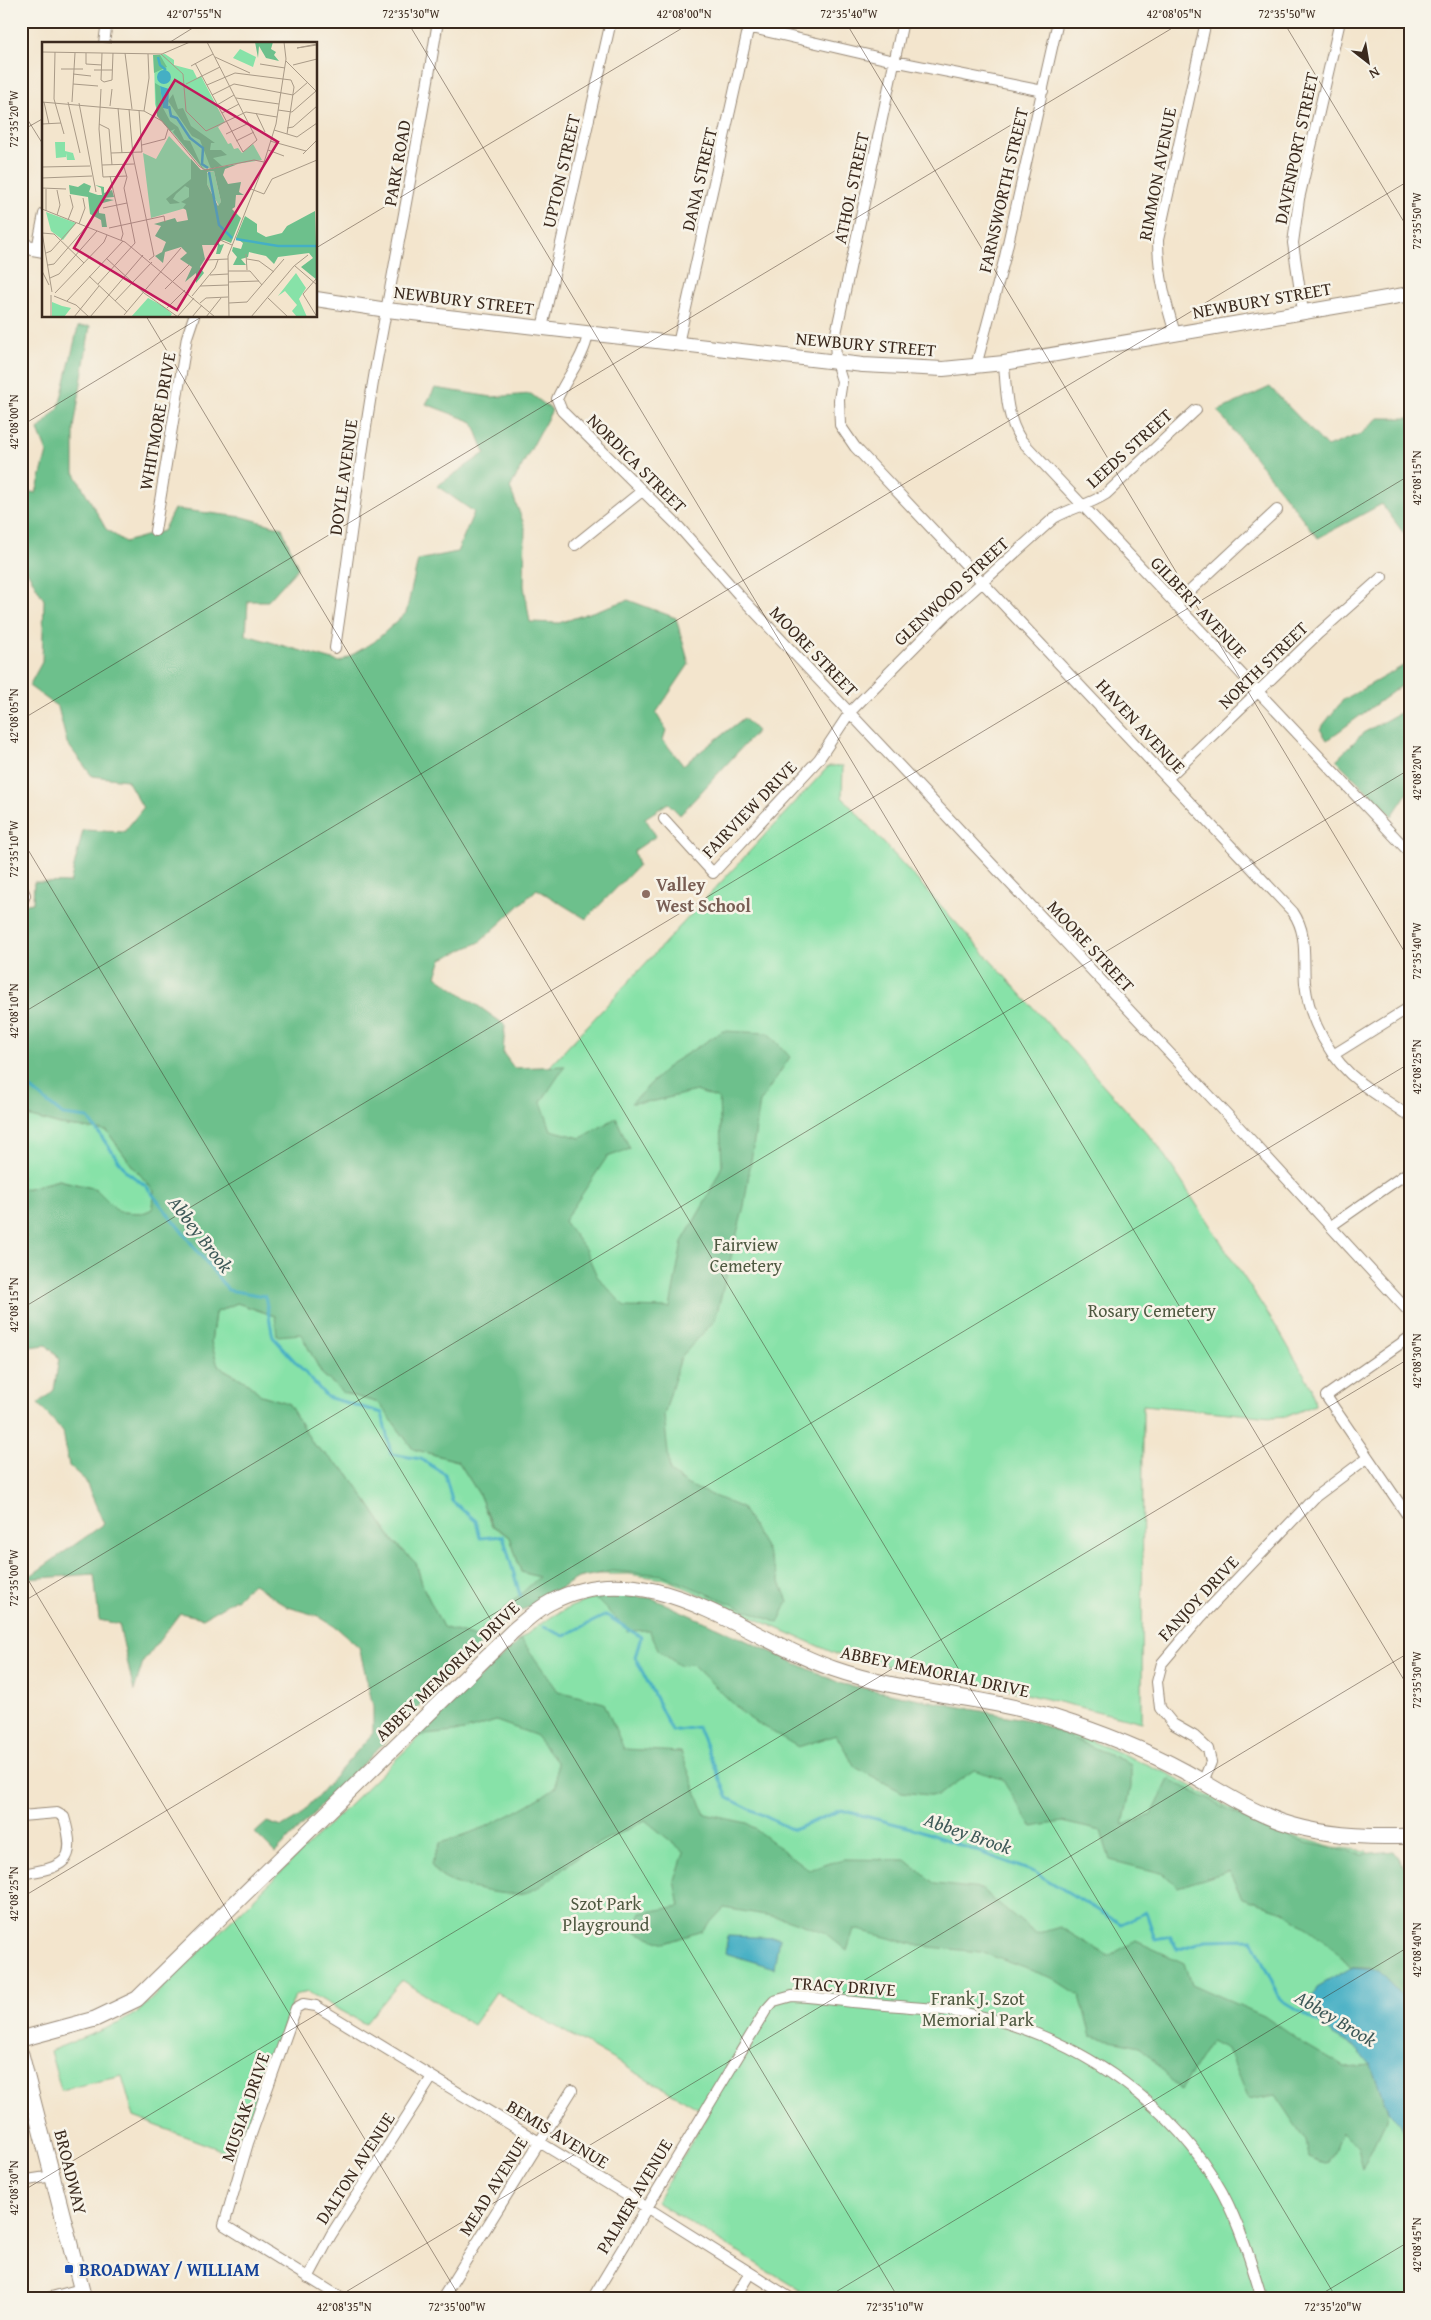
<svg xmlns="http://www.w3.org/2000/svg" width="1431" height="2320" font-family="'Gentium Book Plus',serif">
  <rect width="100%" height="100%" fill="#f7f3e8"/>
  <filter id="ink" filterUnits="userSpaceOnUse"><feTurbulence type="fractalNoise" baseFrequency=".02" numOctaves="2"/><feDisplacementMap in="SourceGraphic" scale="10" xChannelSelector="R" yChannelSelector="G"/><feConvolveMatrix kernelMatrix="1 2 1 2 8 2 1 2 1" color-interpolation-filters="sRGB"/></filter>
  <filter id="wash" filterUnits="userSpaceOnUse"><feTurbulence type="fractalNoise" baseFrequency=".0096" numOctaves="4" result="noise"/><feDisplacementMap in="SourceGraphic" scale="20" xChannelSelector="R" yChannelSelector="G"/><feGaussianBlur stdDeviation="1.12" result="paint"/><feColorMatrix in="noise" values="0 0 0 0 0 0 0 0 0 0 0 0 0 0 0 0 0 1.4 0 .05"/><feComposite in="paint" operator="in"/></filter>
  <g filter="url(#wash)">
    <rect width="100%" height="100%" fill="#f3e5cd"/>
    <path fill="#87e2a8" stroke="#618663" d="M829,766H843L842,797L1157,1144L1279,1331L1312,1388L1315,1405L1288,1416L1272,1417L1143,1405L1142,1722L967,1680L850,1660L665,1579L628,1574H593L446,1178Z
      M21,1114L60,1125L107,1131L130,1163L154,1191L153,1209L143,1213L119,1212L96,1189L59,1180L21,1190Z
      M237,1303L275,1316L285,1333L301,1334L322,1374L344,1393L379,1403L413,1449L458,1461L479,1494L491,1525L510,1537L521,1572L540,1577L475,1638L443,1628L423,1587L416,1563L394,1542L348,1473L313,1444L288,1403L261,1395L248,1383L218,1366L211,1342L215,1313Z
      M595,1598L843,1687L1025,1720L1089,1740L1167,1773L1272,1830L1333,1847L1367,1851L1410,1893V2299H814L656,2202L708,2114L496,1992L473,2025L402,1980L365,2024L308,1992L295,1995L237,2156L134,2117L122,2076L61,2090L50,2051L119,2023L138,2012L392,1763L522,1641L521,1639C546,1618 564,1608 595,1598Z"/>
    <path fill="#6dc08c" stroke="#547555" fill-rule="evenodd" d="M90,326L74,428V472L106,529L125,542L163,531L174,509L243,517L282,528L298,568L268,601H248L246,635L340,662L374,642L406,613L418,560L457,552L474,512L437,486L485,453L473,422L426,404L435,388L492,397L531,394L552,410L510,488L525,527L524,586L530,622L559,623L628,600L676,618L689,664L656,713L666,730L663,740L683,765L744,718L757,731L680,815L668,803L645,818L656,836L634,851L638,866L586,919L537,889L480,942L442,959L436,976L505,1025L503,1053L514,1068L565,1066L541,1102L551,1130L581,1138L616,1118L630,1149L607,1157L564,1221L585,1249L597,1276L625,1307L670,1308L682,1242L705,1202L722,1166L719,1099L696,1091L655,1101L631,1103L672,1063L723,1031L768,1033L790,1057L760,1102L744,1206L715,1320L681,1357L664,1415L670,1472L688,1485L742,1508L766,1549L788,1601L778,1623L662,1575L612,1571L578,1578L518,1613L474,1651L275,1853L255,1833L267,1822L282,1827L299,1817L373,1733V1706L359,1647L337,1628L318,1616L288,1607L252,1583L239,1597L203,1618L180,1613L143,1662L134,1691L119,1624L99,1620L94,1574L26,1579L104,1524L85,1480L69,1466L63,1431L38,1404L54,1390L59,1358L46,1345L21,1348V1190L59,1180L96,1189L119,1212L143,1213L153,1209L154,1191L130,1163L107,1131L60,1125L21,1114V905L33,903L34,882L70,883L83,830L124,832L143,808L127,780L92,776L67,743L58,707L29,686L42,662L44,600L26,569L21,572V490L36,493L47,452L38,430L59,407L78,327ZM237,1303L275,1316L277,1336L301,1334L322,1374L344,1393L379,1403L413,1449L458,1461L479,1494L492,1525L510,1537L521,1572L539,1577L475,1637L443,1627L423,1587L416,1563L394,1542L348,1473L313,1444L288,1403L261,1395L248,1383L218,1366L211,1342L215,1313Z
      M1270,387L1327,447L1361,434L1378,418H1410V542L1382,504L1318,538L1218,411Z
      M1410,662V679L1327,740L1320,729L1343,700Z
      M1410,707V789L1392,816L1336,760L1363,733Z
      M614,1595L652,1598L842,1684L1033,1721L1131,1764V1787L1123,1825L1152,1815L1169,1779L1257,1824L1307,1843L1362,1854L1394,1851C1405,1868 1415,1880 1405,1900L1410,1902V2008L1402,1995L1371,1968H1351L1330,1945L1284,1911L1242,1898L1229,1871L1178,1887L1164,1874L1110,1860L1101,1831L1062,1822L1032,1827L1002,1779L974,1770L937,1796L902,1792L855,1767L836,1735L798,1747L747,1717L692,1664L679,1665L659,1651L649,1630L628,1631L595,1598Z
      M521,1639L558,1691L604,1703L624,1749L681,1752L705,1814L747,1823L809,1870L843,1859L906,1860L935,1884L981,1889L1036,1934L1060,1927L1108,1956L1136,1941L1184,1963L1191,1984L1264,2016L1303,2043L1345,2068L1371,2066L1388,2111L1385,2123L1363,2169L1358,2147L1341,2133L1328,2164L1309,2157L1306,2141L1275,2095L1248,2100L1227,2049L1211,2041L1180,2090L1140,2046L1091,2036L1080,1996L1052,1978L981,1952L920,1946L854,1929L847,1951L824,1932L783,1918L724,1908L702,1931L665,1943L633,1931L641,1913L680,1906L675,1881L684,1852L645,1820C627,1831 608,1837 590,1848C570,1860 546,1888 524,1893C506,1897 457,1887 442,1877C438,1874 434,1869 431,1865L440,1843C481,1831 520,1812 556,1787L557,1762L535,1735L496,1721L464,1731L416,1736Z"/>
    <path fill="#45afc4" stroke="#406c71" d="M728,1936L779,1938L774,1968L725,1953Z
      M1351,1968L1378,1970L1402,1995L1410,2008V2145L1399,2122L1388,2111L1371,2066L1355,2047L1333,2035L1322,2023L1314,2005L1313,1995L1317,1987Z"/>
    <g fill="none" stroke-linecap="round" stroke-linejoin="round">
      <path stroke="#45afc4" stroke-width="3" d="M21,1084H25L63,1115L88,1118L127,1172L146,1186L228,1290L265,1296L273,1337L327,1397L382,1413L391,1454L421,1459L445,1474L452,1501L476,1521L480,1538L503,1536L520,1595
        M544,1627L564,1636L606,1615L641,1637L635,1657L672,1731L698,1727L728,1798L793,1830L841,1810L919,1830L1034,1872L1121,1924L1146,1912L1155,1939L1170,1936L1177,1950L1206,1940L1252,1939L1281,2000L1329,2029"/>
    </g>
  </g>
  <g filter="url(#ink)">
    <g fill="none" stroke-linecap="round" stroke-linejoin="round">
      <g stroke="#978876" stroke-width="12">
        <path id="minor" d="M722,21L894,61L1043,91
          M903,21L835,338L836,362L842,381L839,400L840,425L855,447L1293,912C1308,934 1303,957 1305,983C1309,1021 1331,1061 1362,1084C1377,1096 1394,1105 1410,1117
          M104,44L107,21
          M37,249L44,214
          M1303,312L1293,243L1299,199L1340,21
          M542,328L611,21
          M1175,333C1165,302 1158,273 1158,240L1206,21
          M588,334C584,358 567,376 557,399L562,411L679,527L739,595L1239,1127L1410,1313
          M678,344L750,21
          M1004,363C1006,390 1006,417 1021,440L1410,853
          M976,366L1004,261L1058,21
          M155,531L187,337L194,316
          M575,545L642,491
          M1175,605L1277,510
          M335,648C349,556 359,463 375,371C396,255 419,138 438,21
          M1168,778L1319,633L1382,577
          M664,819L713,873L819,759L850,712L948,613L1054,518C1071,508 1089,505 1106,494L1196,410
          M21,886L25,895L21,905
          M1333,1055L1410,1007
          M1331,1226L1410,1171
          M1410,1337L1326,1396L1410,1519
          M1203,1782L1211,1762L1208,1749L1194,1736L1173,1724L1160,1708L1157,1682L1162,1663L1201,1617L1315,1497L1367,1458
          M21,1816L57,1813L64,1817C78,1864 64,1867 21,1874
          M21,2181L53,2176
          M308,2278L331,2235L432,2077
          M44,2299L81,2289
          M343,2299L224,2225L248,2143L296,2008L303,2004L316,2006L646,2207L792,2299
          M442,2299L572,2090
          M592,2299L766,2010L774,2001L792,1996C816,1997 840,2001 864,2003C905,2007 948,2008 988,2018C1083,2042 1175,2106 1222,2192C1240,2226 1251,2262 1262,2299
          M734,2299L750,2273"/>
      </g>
      <g stroke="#978876" stroke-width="16">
        <path id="tertiary" d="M21,246L44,250
          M316,299L387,310L863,365L943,369L1004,363L1410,294"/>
      </g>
      <g stroke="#978876" stroke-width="17">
        <path id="secondary" d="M21,2039L95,2019L137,1999L513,1631C525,1621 537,1609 551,1602C649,1550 745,1639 834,1669C906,1694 983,1696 1055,1718C1099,1732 1143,1749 1184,1771C1215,1788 1247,1810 1282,1822C1323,1836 1367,1838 1410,1836
          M21,2054L84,2299"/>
      </g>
      <use href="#minor" stroke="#fff" stroke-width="10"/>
      <use href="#tertiary" stroke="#fff" stroke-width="14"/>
      <use href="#secondary" stroke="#fff" stroke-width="15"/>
    </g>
  </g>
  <path fill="none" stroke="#3b2a1e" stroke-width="1" stroke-opacity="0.45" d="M407,21L1410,1690M845,21L1410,961M1283,21L1410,232M167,44L204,21M21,109L44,146M21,131L44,118M316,248L694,21M146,316L1337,2299M21,426L203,316M21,720L1184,21M21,838L899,2299M21,1014L1410,180M21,1309L1410,475M21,1568L461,2299M21,1603L1410,769M21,1898L1410,1063M21,2192L1410,1358M21,2297L22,2299M334,2299L1410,1652M824,2299L1410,1946M1313,2299L1410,2241"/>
  <circle fill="#8d6e63" stroke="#f7f3e8" stroke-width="2" cx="646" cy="894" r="5"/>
  <rect fill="#1a4fb4" stroke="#f7f3e8" stroke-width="2" x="64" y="2264" width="10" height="10" rx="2.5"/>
  <g text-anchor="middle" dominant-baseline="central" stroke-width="5" stroke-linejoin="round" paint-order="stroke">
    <g font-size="18" fill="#3b2a1e" stroke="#f7f3e8">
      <text transform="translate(1296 148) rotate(-78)">DAVENPORT STREET</text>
      <text transform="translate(397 163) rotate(-80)">PARK ROAD</text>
      <text transform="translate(561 171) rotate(-77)">UPTON STREET</text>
      <text transform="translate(1157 174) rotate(-79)">RIMMON AVENUE</text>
      <text transform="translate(699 179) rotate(-77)">DANA STREET</text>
      <text transform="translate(851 188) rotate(-78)">ATHOL STREET</text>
      <text transform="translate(1003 190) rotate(-77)">FARNSWORTH STREET</text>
      <text transform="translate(464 300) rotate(7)">NEWBURY STREET</text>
      <text transform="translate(1262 300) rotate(-10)">NEWBURY STREET</text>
      <text transform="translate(866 344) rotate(5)">NEWBURY STREET</text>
      <text transform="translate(157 421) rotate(-80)">WHITMORE DRIVE</text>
      <text transform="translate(1129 448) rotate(-42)">LEEDS STREET</text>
      <text transform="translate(637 463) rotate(45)">NORDICA STREET</text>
      <text transform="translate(343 477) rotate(-82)">DOYLE AVENUE</text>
      <text transform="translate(951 591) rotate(-43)">GLENWOOD STREET</text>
      <text transform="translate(1199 607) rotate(47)">GILBERT AVENUE</text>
      <text transform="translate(814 651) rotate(46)">MOORE STREET</text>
      <text transform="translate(1263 665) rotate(-44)">NORTH STREET</text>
      <text transform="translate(1141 726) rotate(47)">HAVEN AVENUE</text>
      <text transform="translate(749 809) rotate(-46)">FAIRVIEW DRIVE</text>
      <text transform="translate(1091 946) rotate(47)">MOORE STREET</text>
      <text transform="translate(1198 1598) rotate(-47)">FANJOY DRIVE</text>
      <text transform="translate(447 1671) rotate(-44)">ABBEY MEMORIAL DRIVE</text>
      <text transform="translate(935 1671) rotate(12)">ABBEY MEMORIAL DRIVE</text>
      <text transform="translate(844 1986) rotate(4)">TRACY DRIVE</text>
      <text transform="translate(245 2107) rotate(-71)">MUSIAK DRIVE</text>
      <text transform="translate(558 2134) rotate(31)">BEMIS AVENUE</text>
      <text transform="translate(355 2168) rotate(-57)">DALTON AVENUE</text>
      <text transform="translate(71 2172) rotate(76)">BROADWAY</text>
      <text transform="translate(493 2186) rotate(-58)">MEAD AVENUE</text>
      <text transform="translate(634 2196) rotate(-59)">PALMER AVENUE</text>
    </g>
    <g font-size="18" font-weight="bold" fill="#785e54" stroke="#f7f3e8" text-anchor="start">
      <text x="656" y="884">Valley<tspan x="656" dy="21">West School</tspan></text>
    </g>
    <g font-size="18" fill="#4e5840" stroke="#f7f3e8">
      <text x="746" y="1244">Fairview<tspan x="746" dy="21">Cemetery</tspan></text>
      <text x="1152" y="1310">Rosary Cemetery</text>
      <text x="606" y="1903">Szot Park<tspan x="606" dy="21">Playground</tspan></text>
      <text x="978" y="1998">Frank J. Szot<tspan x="978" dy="21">Memorial Park</tspan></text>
    </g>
    <g font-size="18" font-weight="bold" fill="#164399" stroke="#f7f3e8" text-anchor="start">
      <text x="79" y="2269">BROADWAY / WILLIAM</text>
    </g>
    <g font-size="19" font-style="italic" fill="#3e5958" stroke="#f7f3e8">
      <text transform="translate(201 1234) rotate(52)">Abbey Brook</text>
      <text transform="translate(968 1833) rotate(19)">Abbey Brook</text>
      <text transform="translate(1336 2018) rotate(31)">Abbey Brook</text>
    </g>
  </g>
  <g transform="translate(42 42)">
    <rect width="275" height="275" fill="#f3e5cd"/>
    <path d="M198,7L214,15L211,25L191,16ZM123,12L132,18V23L151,28L155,36L159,34L183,80L176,85L186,102L189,101L192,107L196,106L200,111L211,102L220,118L161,127L117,75L113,62L112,13ZM127,94L156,125L154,163L109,176L101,111L114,117ZM13,100H23V109L31,111L33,118H25L24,111V115L14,116ZM172,129L179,160L177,164L165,142V131ZM4,170L34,181L21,198L9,189ZM254,231L264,246L257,257L265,275H255L250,269L255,263L243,249L236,254ZM106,256L121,264L130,272L128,275H89ZM10,260L20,264L29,266L22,275H10Z" fill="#87e2a8"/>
    <path d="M213,0H231L229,7L234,10L232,13L237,19L224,16L217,4L216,16ZM111,13H118L125,25L112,31ZM113,41L118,44L121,66L128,79L136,85L142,98L148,99L161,127L131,90L133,87L128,89L115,74ZM131,52L136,67L141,66L149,84L173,101H169L168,108H179L185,113L171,116L180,124L169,127L158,98L150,94L126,59ZM149,117L159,128L196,122L183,127L181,133L186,142L199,140L197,150L202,153H194L193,165L190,167L199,176L189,201L182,198L176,200L178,203L182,202L178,212H174L176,203H160L163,217L158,225L162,231L154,241V231L143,240L150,225L138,217L145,211L139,205L123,210L121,221L113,214L120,210L124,200L113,194L119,184L112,182L133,176L135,180L146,178L144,168L141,166L144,162L139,160L147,155V146L143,144L134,152L131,157L138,161L128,162L124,157L149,137ZM172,129L179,160L176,164L165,142V130ZM42,141L49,144L47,150L56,153H60L59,146L53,143L62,145V151L70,148L72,155L60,156L72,158L57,162V171L63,172L65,185H60L59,178L48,172L46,155L28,152L27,143L36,145ZM273,169L275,238L259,225L271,216L267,211L236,215L232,222L224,214L207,210L206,215L199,217L204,223H191L195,215L190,209L191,205L199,207L201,201L194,196L203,174L215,182V190L224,195L240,191L245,184Z" fill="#6dc08c" fill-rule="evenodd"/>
    <path d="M115 35a7 7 0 1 1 14 0a7 7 0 1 1-14 0ZM118,44L127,47L126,67L121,66Z" fill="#45afc4"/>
    <path fill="none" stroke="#45afc4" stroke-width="2.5" d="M116,15L118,23L124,28M127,64L129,74L135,76L148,96L161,106L160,122L166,126M167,130L177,183L190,196M194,197L236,204H275"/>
    <path fill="none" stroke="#a99a87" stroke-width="1" d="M51,0L70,1M275,2L255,6L275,3M0,10L120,12L148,0M13,10L12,57L22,92M44,11V22L60,23M60,11L59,38L62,40L70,38L71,11M83,11L90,67M119,12L141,32L144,69L164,89L204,70L235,75M173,15L208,31M244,19L275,50M153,21L201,110L215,98L165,0M218,22L243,26M251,23L275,17M149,24L171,12M19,27H41M52,28H70M31,32L49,34M31,42L56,44M144,42L178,25M165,43L193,31L249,38L252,45L245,92M59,47L57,87L61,135L85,134M170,53L192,42L251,53L266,40M194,56L237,62M0,60L102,69L120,79L157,124L163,128L212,118L222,120M2,60L7,82M26,60L38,111M30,60L33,11M37,61L54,150M175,63L192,53M68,64L70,47M76,66L80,111M87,67L91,114L112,214L107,218M236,68L250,70L274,49M102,69L107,36L106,12M180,71L197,62M214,71L223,90M0,82L19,81M57,82L67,87L70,123M245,86L251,85L275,64M232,88L255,95L275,81M184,92L207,81M194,99L212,90M228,99L264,109M100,103L123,97L126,87M226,108L242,114M69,111L100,110L97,68M261,112L275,98M60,123L92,122M0,125L48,124M68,134L81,192L79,198M0,136L50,134M0,146L24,147M4,147V169M209,147L222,152L230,137L275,118M61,166L85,161M0,167L83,200L173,275M15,173L18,163L15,148M26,178L31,165L28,153M37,182L43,166L41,156M67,186L122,174L123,180M0,190L10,250M0,191L12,192L42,221M172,203L178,198L190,203M4,211L9,209L34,181M204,212L205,228M64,216L102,251L136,275M205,217L217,219L232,230M164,218L186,217M6,223L12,222L44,185M253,224L275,243M0,229L7,243M186,229H208L220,243M168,233L186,232M47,234L85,270M8,236L17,232L55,189M274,237L261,252L275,275M187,240L217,239M56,242L93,201L82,146L85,135L81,122M158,244L186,243M123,247L147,223M13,251L62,200L65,193M12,254L34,263L47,275M150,254L173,226L176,218M226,256L246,275M25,259L81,199M73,259L110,220M158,261L164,256L186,255M187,261L205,260L242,217M125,266L143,248M82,273L139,206M9,275V253M32,275L57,244M48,275L101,213M135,275L152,256M150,275L160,263M164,275L179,256M187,275L186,214L219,130L234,82L244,17L242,0M209,275L252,224L266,213"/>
    <path fill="#c2185b" fill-opacity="0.15" stroke="#c2185b" stroke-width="2.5" d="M133,38L236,100L135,268L32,206Z"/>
    <rect width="275" height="275" fill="none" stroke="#3b2a1e" stroke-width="2.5"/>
  </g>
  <rect width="1431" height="2320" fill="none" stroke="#f7f3e8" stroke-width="55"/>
  <g transform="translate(1368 62) rotate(149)" stroke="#f7f3e8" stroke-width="4" paint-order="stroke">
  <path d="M0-4L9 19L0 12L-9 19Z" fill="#3b2a1e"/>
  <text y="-8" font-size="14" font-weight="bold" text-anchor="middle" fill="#3b2a1e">N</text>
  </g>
  <rect x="28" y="28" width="1376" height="2264" fill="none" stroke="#3b2a1e" stroke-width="2"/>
  <g font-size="12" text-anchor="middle" fill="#3b2a1e">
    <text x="194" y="18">42°07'55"N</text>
    <text x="411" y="18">72°35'30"W</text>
    <text x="684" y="18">42°08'00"N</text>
    <text x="849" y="18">72°35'40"W</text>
    <text x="1174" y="18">42°08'05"N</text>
    <text x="1287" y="18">72°35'50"W</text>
    <text transform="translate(14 119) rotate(-90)" y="4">72°35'20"W</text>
    <text transform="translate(1417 221) rotate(-90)" y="4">72°35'50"W</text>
    <text transform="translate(14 422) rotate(-90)" y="4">42°08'00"N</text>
    <text transform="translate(1417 478) rotate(-90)" y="4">42°08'15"N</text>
    <text transform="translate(14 716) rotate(-90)" y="4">42°08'05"N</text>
    <text transform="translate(1417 773) rotate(-90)" y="4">42°08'20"N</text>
    <text transform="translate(14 849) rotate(-90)" y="4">72°35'10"W</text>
    <text transform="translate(1417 951) rotate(-90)" y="4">72°35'40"W</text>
    <text transform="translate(14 1011) rotate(-90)" y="4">42°08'10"N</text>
    <text transform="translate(1417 1067) rotate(-90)" y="4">42°08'25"N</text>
    <text transform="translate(14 1305) rotate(-90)" y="4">42°08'15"N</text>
    <text transform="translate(1417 1361) rotate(-90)" y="4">42°08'30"N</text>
    <text transform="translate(14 1578) rotate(-90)" y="4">72°35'00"W</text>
    <text transform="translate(1417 1680) rotate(-90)" y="4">72°35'30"W</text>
    <text transform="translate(14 1894) rotate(-90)" y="4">42°08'25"N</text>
    <text transform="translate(1417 1950) rotate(-90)" y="4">42°08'40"N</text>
    <text transform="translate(14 2188) rotate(-90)" y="4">42°08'30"N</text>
    <text transform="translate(1417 2245) rotate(-90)" y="4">42°08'45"N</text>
    <text x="344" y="2311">42°08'35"N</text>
    <text x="457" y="2311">72°35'00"W</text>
    <text x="895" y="2311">72°35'10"W</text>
    <text x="1333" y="2311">72°35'20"W</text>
  </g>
</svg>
